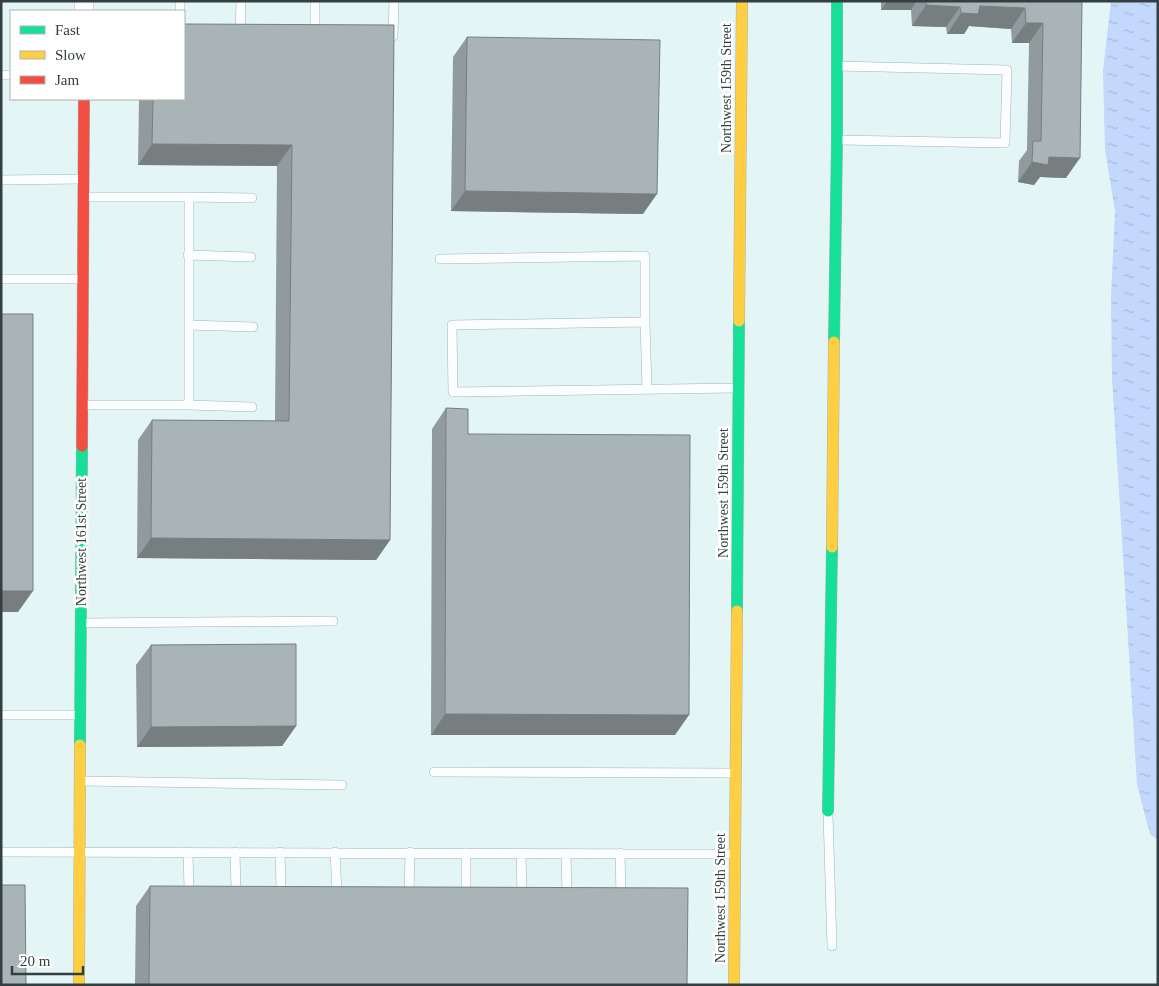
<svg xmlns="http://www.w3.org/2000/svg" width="1159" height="986" font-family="Georgia,serif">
  <defs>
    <pattern id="water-ripples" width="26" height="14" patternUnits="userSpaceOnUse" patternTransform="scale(1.25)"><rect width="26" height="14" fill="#c3d8fc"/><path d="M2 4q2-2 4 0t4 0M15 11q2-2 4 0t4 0" fill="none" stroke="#a8bad9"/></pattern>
  </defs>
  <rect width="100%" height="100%" fill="#e4f5f6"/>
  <path fill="url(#water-ripples)" d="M1111,1H1158V840L1150,834L1137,785L1112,378L1111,296L1115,211L1105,150L1103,71Z"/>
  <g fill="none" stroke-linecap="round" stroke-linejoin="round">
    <g stroke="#a5b2b3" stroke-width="10">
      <path id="lane" d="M315,1V32
        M180,11V1
        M240,34L241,1
        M393,36L394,1
        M838,66L1007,70L1005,143L840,140
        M1,75H11
        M1,180L83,179
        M189,197L252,198
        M188,255L251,257
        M440,259L645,256V322L452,325L453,392L736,388
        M1,279H81
        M645,322L647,389
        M189,325L253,327
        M84,405H189V197H86
        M189,405L252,407
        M83,623L333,621
        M1,715H80
        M434,772L733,773
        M82,781L342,785
        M828,814L832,946
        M1,852L733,854
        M188,852L189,890
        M235,852L236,889
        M280,852L281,887
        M335,852L337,893
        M466,853V892
        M521,853L522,895
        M566,853L567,895
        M620,853L621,895
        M409,894L410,852"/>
    </g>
    <g stroke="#a5b2b3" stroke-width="20">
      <path id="street" d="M84,11V1"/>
    </g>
    <g stroke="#a5b2b3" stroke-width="12">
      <path id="fast" d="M834,342L837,140V1
        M737,611L739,321
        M80,745L82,446
        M828,811L832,547"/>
    </g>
    <g stroke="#a5b2b3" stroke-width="12">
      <path id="slow" d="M739,321L742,1
        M832,547L834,342
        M79,985L80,745
        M734,985L737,611"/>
    </g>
    <g stroke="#a5b2b3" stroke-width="12">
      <path id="jam" d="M82,446L84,99"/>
    </g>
    <use href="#lane" stroke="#fbfefe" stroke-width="9"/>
    <use href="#street" stroke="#fbfefe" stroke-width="19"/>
    <use href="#fast" stroke="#16e098" stroke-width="11"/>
    <use href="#slow" stroke="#ffcf43" stroke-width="11"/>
    <use href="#jam" stroke="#f24e42" stroke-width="11"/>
  </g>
  <path fill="#919b9d" d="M881,1H1082L1066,178L1040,177L1034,185L1018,182L1019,161L1027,150L1029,43H1012L1011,29L969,26L964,34H947L946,27L912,26L911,10H881Z
    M394,25L390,540L376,560L137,558L138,440L152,420L275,421L277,166L138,165L139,99H184Z
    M467,37L643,214L451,211L453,57Z
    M446,408L468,434L675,735H431L432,429Z
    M151,645L296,726L282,746L137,747L136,665Z
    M150,886L687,985H135L136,906Z"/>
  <path fill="#767e80" d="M887,1H917L911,10H881Z
    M926,5L960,7L946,27L912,26Z
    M980,6L1025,8L1011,29L969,26L964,34H947L961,13Z
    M1026,23H1043L1029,43H1012Z
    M152,144L292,145L277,166L138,165Z
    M1049,157L1080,158L1066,178L1040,177L1034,185L1018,182L1032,162Z
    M465,191L657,194L643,214L451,211Z
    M151,538L390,540L376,560L137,558Z
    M1,591H33L18,612H1Z
    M445,714L689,715L675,735H431Z
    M296,726L282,746L137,747L151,727Z"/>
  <path fill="#a9b4b7" stroke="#767e80" d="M926,1H1082L1080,158L1049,157L1048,165L1032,162L1033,141H1041L1043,23H1026L1025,8L980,6L978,14L961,13L960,7L926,5Z
    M184,24L394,25L390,540L151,538L152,420L289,421L292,145L152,144L153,99H184Z
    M467,37L660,40L657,194L465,191Z
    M1,314H33V591H1Z
    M446,408L468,409V434L690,435L689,715L445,714Z
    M296,644V726L151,727V645Z
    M1,885H25L26,985H1Z
    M150,886L688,888L687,985H149Z"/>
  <g text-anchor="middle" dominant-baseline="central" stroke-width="5" stroke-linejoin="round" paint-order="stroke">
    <g font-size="14" fill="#333f40" stroke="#fff">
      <text transform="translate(726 88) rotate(-90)">Northwest 159th Street</text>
      <text transform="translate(723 493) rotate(-90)">Northwest 159th Street</text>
      <text transform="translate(81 542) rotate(-90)">Northwest 161st Street</text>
      <text transform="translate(720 898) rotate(-90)">Northwest 159th Street</text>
    </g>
  </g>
  <rect width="1159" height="986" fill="none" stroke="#333f40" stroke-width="5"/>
  <rect x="10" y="10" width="175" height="90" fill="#ffffff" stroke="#adb2b3"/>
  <rect x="20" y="26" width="25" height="8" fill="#16e098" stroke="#adb2b3"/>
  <text x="55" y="35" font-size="15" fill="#333f40">Fast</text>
  <rect x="20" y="51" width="25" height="8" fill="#ffcf43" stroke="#adb2b3"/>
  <text x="55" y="60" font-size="15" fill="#333f40">Slow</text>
  <rect x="20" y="76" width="25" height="8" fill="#f24e42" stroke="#adb2b3"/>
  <text x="55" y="85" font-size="15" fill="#333f40">Jam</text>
  <path d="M12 966v8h71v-8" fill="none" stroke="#333f40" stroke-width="2.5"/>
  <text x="20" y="966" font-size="15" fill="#333f40" stroke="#ffffff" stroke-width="4" paint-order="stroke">20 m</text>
</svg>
